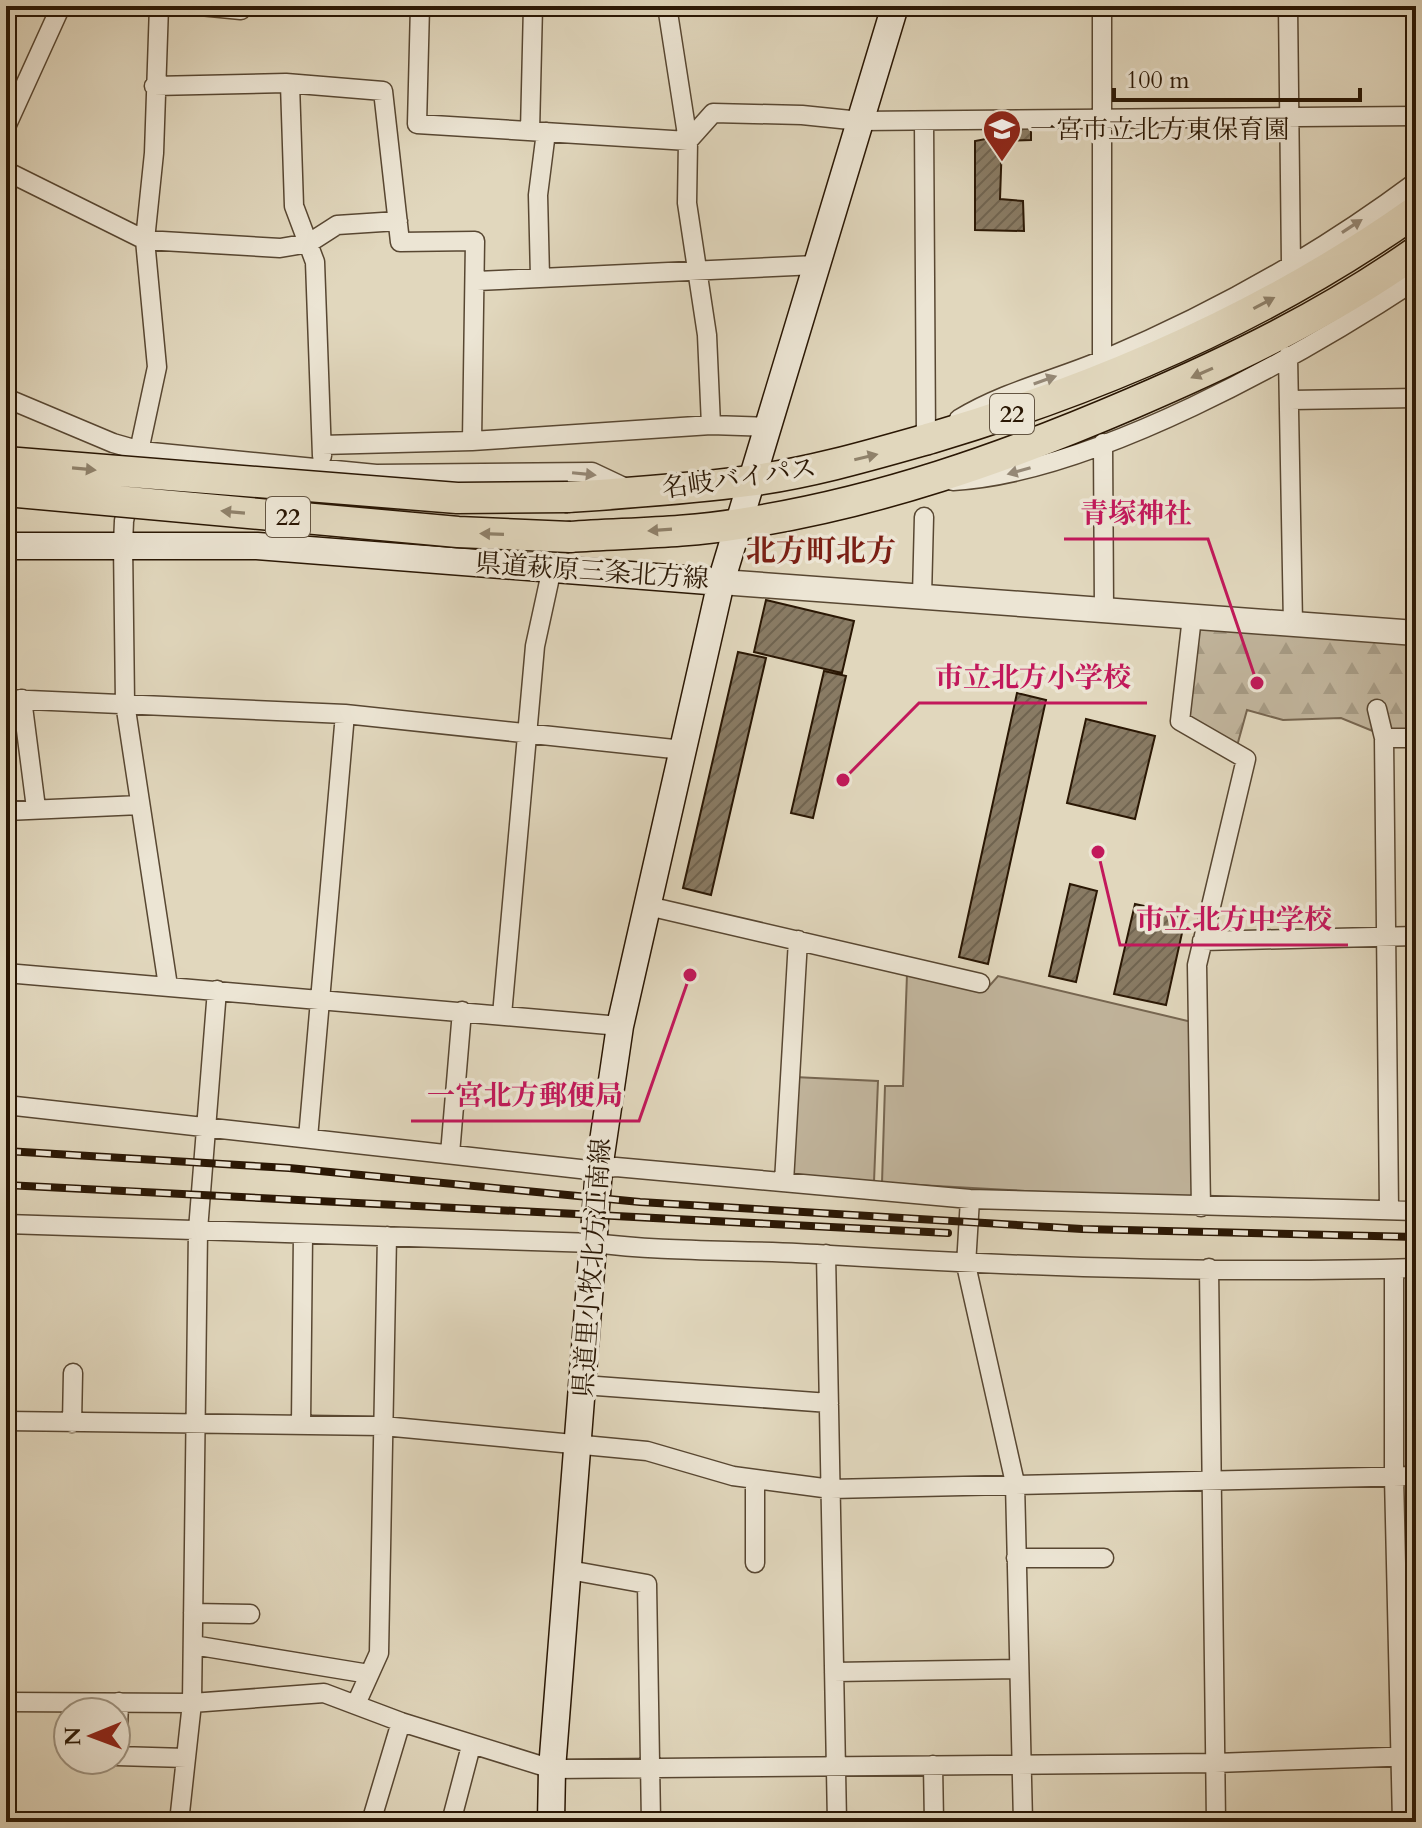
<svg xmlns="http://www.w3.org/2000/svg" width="1422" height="1828" font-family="Cardo,'Noto Serif JP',serif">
  <defs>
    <pattern id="forest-firs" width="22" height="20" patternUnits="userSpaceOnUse" patternTransform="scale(2)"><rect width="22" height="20" fill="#c2b69e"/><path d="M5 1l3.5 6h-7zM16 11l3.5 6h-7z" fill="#a79c86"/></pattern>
    <pattern id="building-hatch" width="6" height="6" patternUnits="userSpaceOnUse" patternTransform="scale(2)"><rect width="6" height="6" fill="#897b64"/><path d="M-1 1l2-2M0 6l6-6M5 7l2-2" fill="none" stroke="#706450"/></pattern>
  </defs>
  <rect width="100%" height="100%" fill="#e1d7bd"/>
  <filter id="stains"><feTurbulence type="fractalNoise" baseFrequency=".0025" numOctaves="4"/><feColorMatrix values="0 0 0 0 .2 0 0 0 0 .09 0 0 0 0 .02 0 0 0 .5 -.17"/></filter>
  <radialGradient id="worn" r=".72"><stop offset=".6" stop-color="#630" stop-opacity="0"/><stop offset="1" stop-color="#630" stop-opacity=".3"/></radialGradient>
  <path fill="url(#forest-firs)" stroke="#766651" stroke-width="2" d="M1199,628L1416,643V734H1380L1341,718L1283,720L1247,710L1237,746L1191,720L1188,714Z"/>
  <path fill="#c2b69e" stroke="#766651" stroke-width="2" d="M907,974L985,991L998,976L1192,1022L1195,1195L1190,1200L882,1183L885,1086H903Z
    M794,1077L878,1081L874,1182L790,1176Z"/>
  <path fill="url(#building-hatch)" stroke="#2a1704" stroke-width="2" d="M1031,118V140L1002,141L1000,199L1023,201L1024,231L975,230V141L986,139L988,119Z
    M766,600L854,621L842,673L754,652Z
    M738,652L766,658L711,895L683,888Z
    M824,671L846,676L813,818L791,813Z
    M1017,693L1046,700L988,964L959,957Z
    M1086,719L1155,736L1135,819L1067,803Z
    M1070,884L1097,891L1076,982L1049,976Z
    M1135,904L1186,915L1166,1005L1114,994Z"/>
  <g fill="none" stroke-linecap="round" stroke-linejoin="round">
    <g stroke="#584732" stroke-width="21">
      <path id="minor" d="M159,6L154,153L145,240L157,367L124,521L123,544L125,703L168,986
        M200,6L241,10
        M420,6L417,124L688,141L713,113L802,115L860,121L1416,116
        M667,6L688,141L687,203L707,335L711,425
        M1102,6V360
        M1288,6L1291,264
        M290,84L294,206L315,262L322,456
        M154,86L286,83L383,91L400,242L475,241L472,441
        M924,121L926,439
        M6,127L61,6
        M530,131L533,6
        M6,171L145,240L280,248L309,243L337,225L398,221
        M540,277L538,195L546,132
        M477,281L816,265
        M1288,356L1293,624
        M6,398L113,443L141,451L376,474L592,472L628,489
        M1291,400L1416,398
        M959,419C1005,391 1056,380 1105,359C1214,313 1321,253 1416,182
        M1103,443L1104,610
        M322,445L472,441L711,425L768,427
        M953,481C1093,473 1299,357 1416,280
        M922,596L924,517
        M1192,617L1180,721L1246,759L1197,965L1201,1207
        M6,699L345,714L683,750
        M22,699L36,808
        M1377,709L1384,738
        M6,811L140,805
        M648,906L980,983
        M1202,941L1416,936
        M6,973L620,1026
        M502,1015L535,646L552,568
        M6,1105L589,1170L616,1167L970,1199L1416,1211
        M308,1138L345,714
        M450,1154L462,1011
        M784,1182L798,940
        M970,1199L966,1265L1015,1483L1023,1822
        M1389,1210L1384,738H1416
        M6,1224L594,1243C672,1253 751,1249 830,1255C1024,1267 1221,1274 1416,1268
        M826,1254L837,1822
        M1209,1268L1216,1822
        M1394,1269V1477L1402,1822
        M583,1385L829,1403
        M6,1421L383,1426L647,1451L733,1476L831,1489L1416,1476
        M72,1423L73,1373
        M301,1424L303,1235
        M755,1480V1563
        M1016,1558H1104
        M569,1570L647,1584L651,1822
        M193,1613L250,1614
        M193,1645L369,1674
        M834,1672L1018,1669
        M6,1702L192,1703L324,1693L401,1722L552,1769L1215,1763L1416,1756
        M119,1702L117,1756L186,1758
        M356,1704L379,1653L387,1236
        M933,1765L934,1822
        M179,1822L192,1703L198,1230L217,990
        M371,1822L401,1722
        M451,1822L471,1746"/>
    </g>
    <g stroke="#584732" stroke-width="27">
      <path id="tertiary" d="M721,582L1416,633"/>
    </g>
    <g stroke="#2a1704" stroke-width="29">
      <path id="secondary" d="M6,546H257L721,582
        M551,1822L552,1769L599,1169L620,1026L721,582L895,6"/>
    </g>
    <g stroke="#2a1704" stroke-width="33">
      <path id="trunk" d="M568,497C628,493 689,489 748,481C810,473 871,455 931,438C1104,387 1268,316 1416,211
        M570,537C626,533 684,533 739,524C877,503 1005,458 1133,403C1231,361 1328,314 1416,252"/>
    </g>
    <use href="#minor" stroke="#ece5d4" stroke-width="18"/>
    <use href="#tertiary" stroke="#ece5d4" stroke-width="24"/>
    <use href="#secondary" stroke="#ece5d4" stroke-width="26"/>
    <use href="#trunk" stroke="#e1d7bd" stroke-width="30"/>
    <g stroke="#2a1704" stroke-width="8">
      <path id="rail" d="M6,1151L289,1168L640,1202L1082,1229L1416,1237
        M6,1185L948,1233"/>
    </g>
    <use href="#rail" stroke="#ece5d4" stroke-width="5" stroke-dasharray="15" stroke-linecap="butt"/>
    <g stroke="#2a1704" stroke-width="33" stroke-linecap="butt">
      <path id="trunk-bridge" d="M6,462L457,498L568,497
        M6,491L458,532L570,537"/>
    </g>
    <use href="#trunk-bridge" stroke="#e1d7bd" stroke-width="30"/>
  </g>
  <defs><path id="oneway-solid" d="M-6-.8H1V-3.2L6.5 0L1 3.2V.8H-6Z" transform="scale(2)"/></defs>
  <g fill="#958876">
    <use href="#oneway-solid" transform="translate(1352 226) rotate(-33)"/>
    <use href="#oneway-solid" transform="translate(1045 380) rotate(-19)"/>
    <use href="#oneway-solid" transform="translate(1019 471) rotate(164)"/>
    <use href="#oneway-solid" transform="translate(584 474) rotate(6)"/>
  </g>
  <g fill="#8f816a">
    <use href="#oneway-solid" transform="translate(1264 303) rotate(-28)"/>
    <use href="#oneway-solid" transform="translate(1202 373) rotate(156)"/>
    <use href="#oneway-solid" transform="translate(866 457) rotate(-13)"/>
    <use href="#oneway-solid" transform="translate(84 469) rotate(5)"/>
    <use href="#oneway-solid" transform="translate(233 512) rotate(-175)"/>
    <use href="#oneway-solid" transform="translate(660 530) rotate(176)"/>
    <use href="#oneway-solid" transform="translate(492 534) rotate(-178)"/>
  </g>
  <defs>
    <g id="school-pin" transform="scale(2)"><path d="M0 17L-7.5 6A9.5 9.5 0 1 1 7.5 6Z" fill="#8f2418" stroke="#ece5d4"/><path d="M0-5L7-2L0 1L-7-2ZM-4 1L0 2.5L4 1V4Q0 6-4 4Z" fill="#fff"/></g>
  </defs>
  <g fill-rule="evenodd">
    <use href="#school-pin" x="1002" y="129"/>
  </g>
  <g text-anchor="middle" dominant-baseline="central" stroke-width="7" stroke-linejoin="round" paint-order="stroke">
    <g fill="#ece5d4" stroke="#645542" stroke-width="2">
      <rect x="990" y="394" width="44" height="40" rx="6"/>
      <rect x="266" y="497" width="44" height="40" rx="6"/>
    </g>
    <g font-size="24" font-weight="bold" fill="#2a1704">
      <text x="1012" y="414">22</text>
      <text x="288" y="517">22</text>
    </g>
    <g font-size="26" fill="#2a1704" stroke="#ece5d4" text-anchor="start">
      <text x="1030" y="129">一宮市立北方東保育園</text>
    </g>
    <g font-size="26" fill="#2a1704" stroke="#ece5d4">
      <text transform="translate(739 478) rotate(-8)">名岐バイパス</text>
      <text transform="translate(592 571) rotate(4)">県道萩原三条北方線</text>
      <text transform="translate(592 1268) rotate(-86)">県道里小牧北方江南線</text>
    </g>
    <g font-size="30" font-weight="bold" fill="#7a1f14" stroke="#ece5d4">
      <text x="821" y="551">北方町北方</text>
    </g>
  </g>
  <path fill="none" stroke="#c2185b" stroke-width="3" d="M1257 683L1208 539H1064M843 780L919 703H1147M1098 852L1120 945H1348M690 975L639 1121H411"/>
  <g fill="#c2185b" stroke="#ece5d4" stroke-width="3">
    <circle cx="1257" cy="683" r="8"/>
    <circle cx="843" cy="780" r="8"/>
    <circle cx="1098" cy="852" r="8"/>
    <circle cx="690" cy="975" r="8"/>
  </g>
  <g font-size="28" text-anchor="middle" font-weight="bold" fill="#c2185b" stroke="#ece5d4" stroke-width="7" stroke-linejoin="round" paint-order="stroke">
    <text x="1136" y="523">青塚神社</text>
    <text x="1033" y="687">市立北方小学校</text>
    <text x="1234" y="929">市立北方中学校</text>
    <text x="525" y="1105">一宮北方郵便局</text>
  </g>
  <rect width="1422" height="1828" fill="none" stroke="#e1d7bd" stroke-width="32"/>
  <rect x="8" y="8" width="1406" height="1812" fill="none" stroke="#2a1704" stroke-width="4"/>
  <rect x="16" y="16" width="1390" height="1796" fill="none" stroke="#2a1704" stroke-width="2"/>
  <g transform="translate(92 1736) rotate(269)"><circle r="38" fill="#ece5d4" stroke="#9e9381" stroke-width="2"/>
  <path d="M0-6L14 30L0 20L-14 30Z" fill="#8f2418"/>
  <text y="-12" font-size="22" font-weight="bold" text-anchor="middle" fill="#2a1704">N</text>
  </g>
  <path d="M1114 88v12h246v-12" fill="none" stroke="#2a1704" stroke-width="4"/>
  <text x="1126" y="88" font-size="24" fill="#2a1704" stroke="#ece5d4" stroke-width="6" paint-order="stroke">100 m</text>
  <rect width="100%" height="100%" filter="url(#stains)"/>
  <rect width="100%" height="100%" fill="url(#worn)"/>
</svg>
